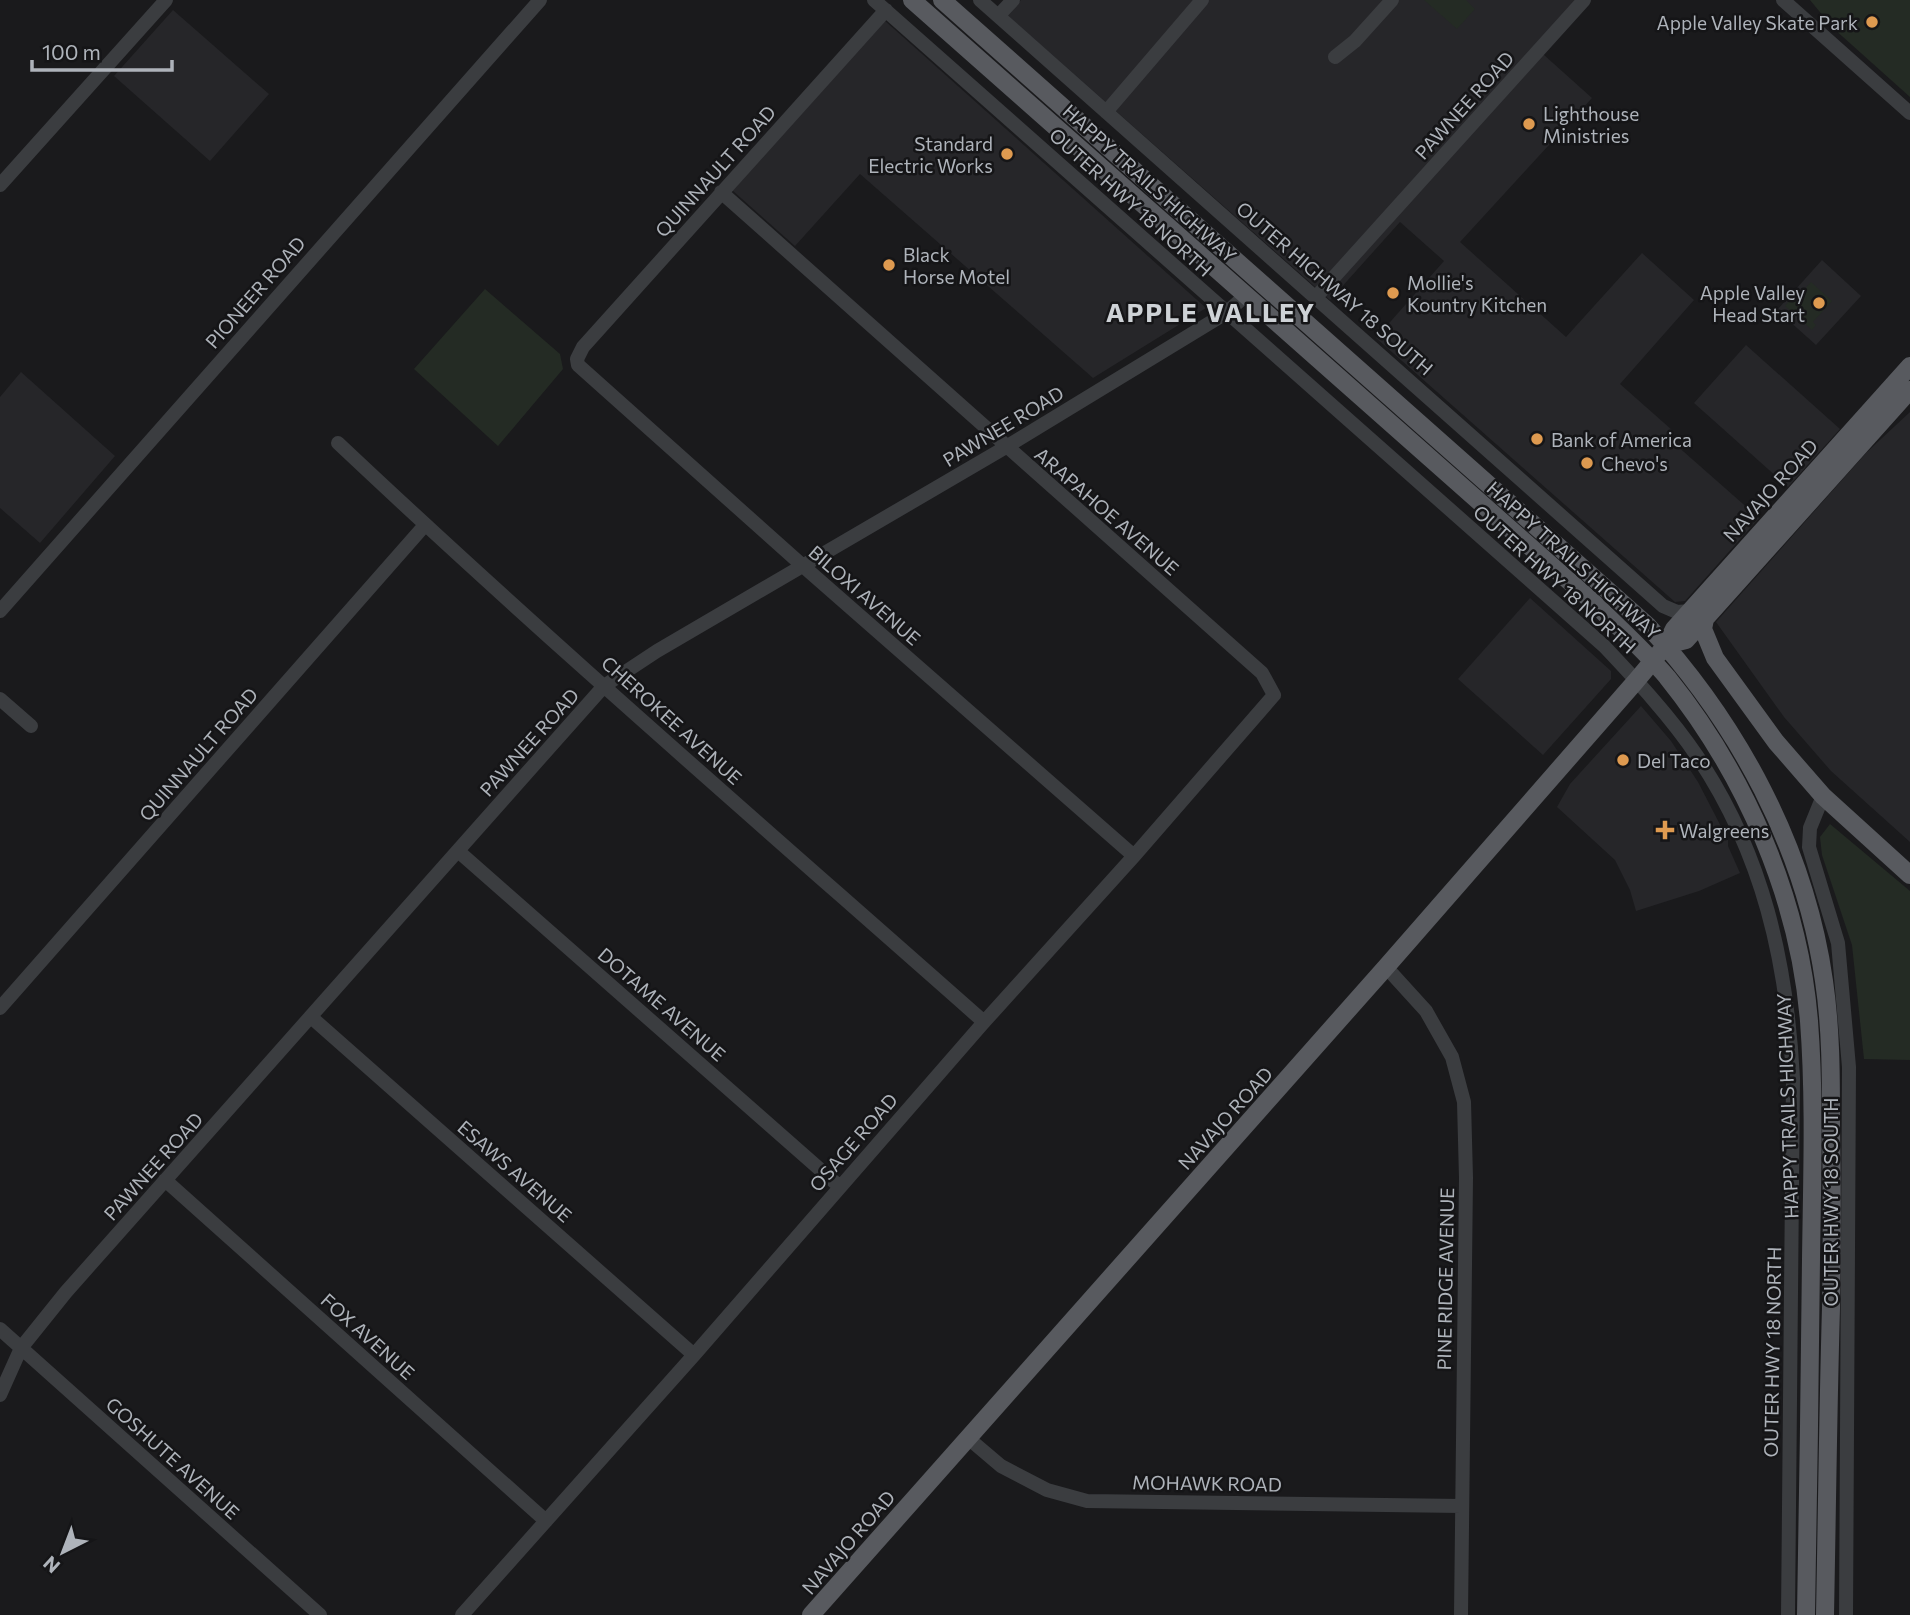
<svg xmlns="http://www.w3.org/2000/svg" width="1910" height="1615" font-family="Commissioner,sans-serif">
  <rect width="100%" height="100%" fill="#1a1a1c"/>
  <path fill="#262629" d="M1021,0H1576L1534,46L1592,98L1460,242L1566,337L1642,253L1694,300L1620,384L1672,430L1667,437L1759,518L1685,601L1675,602L1376,338L1444,261L1400,222L1330,300L1007,15Z
    M173,10L269,94L210,161L114,76Z
    M884,20L1206,308L1093,378L860,174L795,246L732,190Z
    M1822,260L1861,296L1816,345L1777,310Z
    M1746,345L1840,429L1788,487L1694,403Z
    M21,372L115,456L40,543L0,508V397Z
    M1910,412V842L1831,771L1784,717L1716,622L1866,453Z
    M1530,598L1611,671V679L1543,755L1458,679Z
    M1641,706L1671,741L1698,782L1728,840V846L1740,873L1699,891L1636,911L1630,890L1615,860L1557,807L1570,784Z"/>
  <path fill="#242b24" d="M1424,0H1466L1475,9L1457,29Z
    M1810,0H1910V97L1833,28Z
    M1811,282L1832,301L1813,322L1816,325L1812,330L1785,306L1795,294L1798,297Z
    M485,289L560,354L563,369L498,446L414,369Z
    M1830,824L1910,891V1060L1864,1059L1852,945L1822,855L1820,837Z"/>
  <g fill="none" stroke-linecap="round" stroke-linejoin="round">
    <path stroke="#3b3d40" stroke-width="14" d="M874,0L1604,646C1637,681 1671,717 1697,756C1763,854 1787,962 1793,1078L1788,1615
      M980,0L1663,606L1677,612L1691,611
      M1783,0L1910,113
      M886,10L583,347L577,359L578,365L803,566L1134,856
      M998,16L1013,0
      M1335,57L1355,41L1392,0
      M1106,112L1202,0
      M0,185L166,0
      M1316,297L1584,0
      M338,443C548,641 767,830 984,1022
      M0,611L540,0
      M0,699L31,726
      M1823,796L1810,828L1809,847L1838,943L1849,1067L1846,1615
      M458,851L840,1187
      M1386,967L1426,1011L1452,1057L1464,1102L1466,1178L1461,1615
      M0,1008L425,525
      M311,1017L694,1355
      M165,1180L546,1521
      M0,1329L320,1615
      M0,1395L21,1348L66,1292L604,686L657,651L1006,447L1226,313L1245,296
      M968,1438L1001,1466L1047,1490L1087,1501L1462,1506
      M462,1615L694,1355L984,1022L1134,856L1274,695L1262,673L721,192"/>
    <path stroke="#585a5f" stroke-width="18" d="M912,0L1595,604C1619,628 1645,651 1667,677C1745,774 1799,897 1809,1021C1815,1100 1812,1180 1811,1259C1810,1378 1808,1496 1806,1615
      M942,0L1648,626C1738,724 1805,847 1824,981C1831,1028 1831,1075 1831,1123C1832,1185 1832,1246 1831,1308C1828,1410 1827,1513 1825,1615
      M1705,619L1703,629L1715,658L1776,742L1823,796L1910,875
      M1666,645L1686,640L1910,390
      M811,1615L1386,967L1636,681L1666,645L1674,629L1910,366"/>
  </g>
  <g fill="#de9a50" stroke="#151517" stroke-width="2.5">
    <circle cx="1872" cy="22" r="7"/>
    <circle cx="1529" cy="124" r="7"/>
    <circle cx="1007" cy="154" r="7"/>
    <circle cx="889" cy="265" r="7"/>
    <circle cx="1393" cy="293" r="7"/>
    <circle cx="1819" cy="303" r="7"/>
    <circle cx="1537" cy="439" r="7"/>
    <circle cx="1587" cy="463" r="7"/>
    <circle cx="1623" cy="760" r="7"/>
    <path d="M1661.5 819.5h7v7h7v7h-7v7h-7v-7h-7v-7h7z"/>
  </g>
  <g text-anchor="middle" dominant-baseline="central" stroke-width="5" stroke-linejoin="round" paint-order="stroke">
    <g font-size="19" fill="#aeb3ba" stroke="#151517" text-anchor="start">
      <text x="1858" y="22" text-anchor="end">Apple Valley Skate Park</text>
      <text x="1543" y="113">Lighthouse<tspan x="1543" dy="22">Ministries</tspan></text>
      <text x="993" y="143" text-anchor="end">Standard<tspan x="993" dy="22">Electric Works</tspan></text>
      <text x="903" y="254">Black<tspan x="903" dy="22">Horse Motel</tspan></text>
      <text x="1407" y="282">Mollie's<tspan x="1407" dy="22">Kountry Kitchen</tspan></text>
      <text x="1805" y="292" text-anchor="end">Apple Valley<tspan x="1805" dy="22">Head Start</tspan></text>
      <text x="1551" y="439">Bank of America</text>
      <text x="1601" y="463">Chevo's</text>
      <text x="1637" y="760">Del Taco</text>
      <text x="1679" y="830">Walgreens</text>
    </g>
    <g font-size="19" fill="#aeb3ba" stroke="#151517">
      <text transform="translate(1464 105) rotate(-48)">PAWNEE ROAD</text>
      <text transform="translate(715 171) rotate(-48)">QUINNAULT ROAD</text>
      <text transform="translate(1150 183) rotate(42)">HAPPY TRAILS HIGHWAY</text>
      <text transform="translate(1131 202) rotate(42)">OUTER HWY 18 NORTH</text>
      <text transform="translate(1335 288) rotate(41)">OUTER HIGHWAY 18 SOUTH</text>
      <text transform="translate(255 292) rotate(-49)">PIONEER ROAD</text>
      <text transform="translate(1003 426) rotate(-31)">PAWNEE ROAD</text>
      <text transform="translate(1770 490) rotate(-48)">NAVAJO ROAD</text>
      <text transform="translate(1107 511) rotate(41)">ARAPAHOE AVENUE</text>
      <text transform="translate(1574 560) rotate(42)">HAPPY TRAILS HIGHWAY</text>
      <text transform="translate(1555 579) rotate(42)">OUTER HWY 18 NORTH</text>
      <text transform="translate(865 595) rotate(41)">BILOXI AVENUE</text>
      <text transform="translate(672 720) rotate(42)">CHEROKEE AVENUE</text>
      <text transform="translate(529 742) rotate(-48)">PAWNEE ROAD</text>
      <text transform="translate(198 754) rotate(-49)">QUINNAULT ROAD</text>
      <text transform="translate(662 1004) rotate(41)">DOTAME AVENUE</text>
      <text transform="translate(1787 1106) rotate(-92)">HAPPY TRAILS HIGHWAY</text>
      <text transform="translate(1225 1118) rotate(-48)">NAVAJO ROAD</text>
      <text transform="translate(853 1142) rotate(-49)">OSAGE ROAD</text>
      <text transform="translate(153 1166) rotate(-48)">PAWNEE ROAD</text>
      <text transform="translate(515 1171) rotate(41)">ESAWS AVENUE</text>
      <text transform="translate(1830 1202) rotate(-90)">OUTER HWY 18 SOUTH</text>
      <text transform="translate(1445 1279) rotate(-89)">PINE RIDGE AVENUE</text>
      <text transform="translate(368 1336) rotate(42)">FOX AVENUE</text>
      <text transform="translate(1772 1352) rotate(-89)">OUTER HWY 18 NORTH</text>
      <text transform="translate(173 1458) rotate(42)">GOSHUTE AVENUE</text>
      <text transform="translate(1207 1483) rotate(1)">MOHAWK ROAD</text>
      <text transform="translate(848 1542) rotate(-49)">NAVAJO ROAD</text>
    </g>
    <g font-size="26" font-weight="bold" letter-spacing="2" fill="#ced2d6" stroke="#151517">
      <text x="1211" y="311">APPLE VALLEY</text>
    </g>
  </g>
  <g transform="translate(63 1552) rotate(222)" stroke="#151517" stroke-width="5" paint-order="stroke">
  <path d="M0-5L12 26L0 18L-12 26Z" fill="#aeb3ba"/>
  <text y="-10" font-size="19" font-weight="bold" text-anchor="middle" fill="#aeb3ba">N</text>
  </g>
  <path d="M32 60v10h140v-10" fill="none" stroke="#aeb3ba" stroke-width="3.5"/>
  <text x="42" y="60" font-size="21" fill="#aeb3ba" stroke="#151517" stroke-width="5" paint-order="stroke">100 m</text>
</svg>
